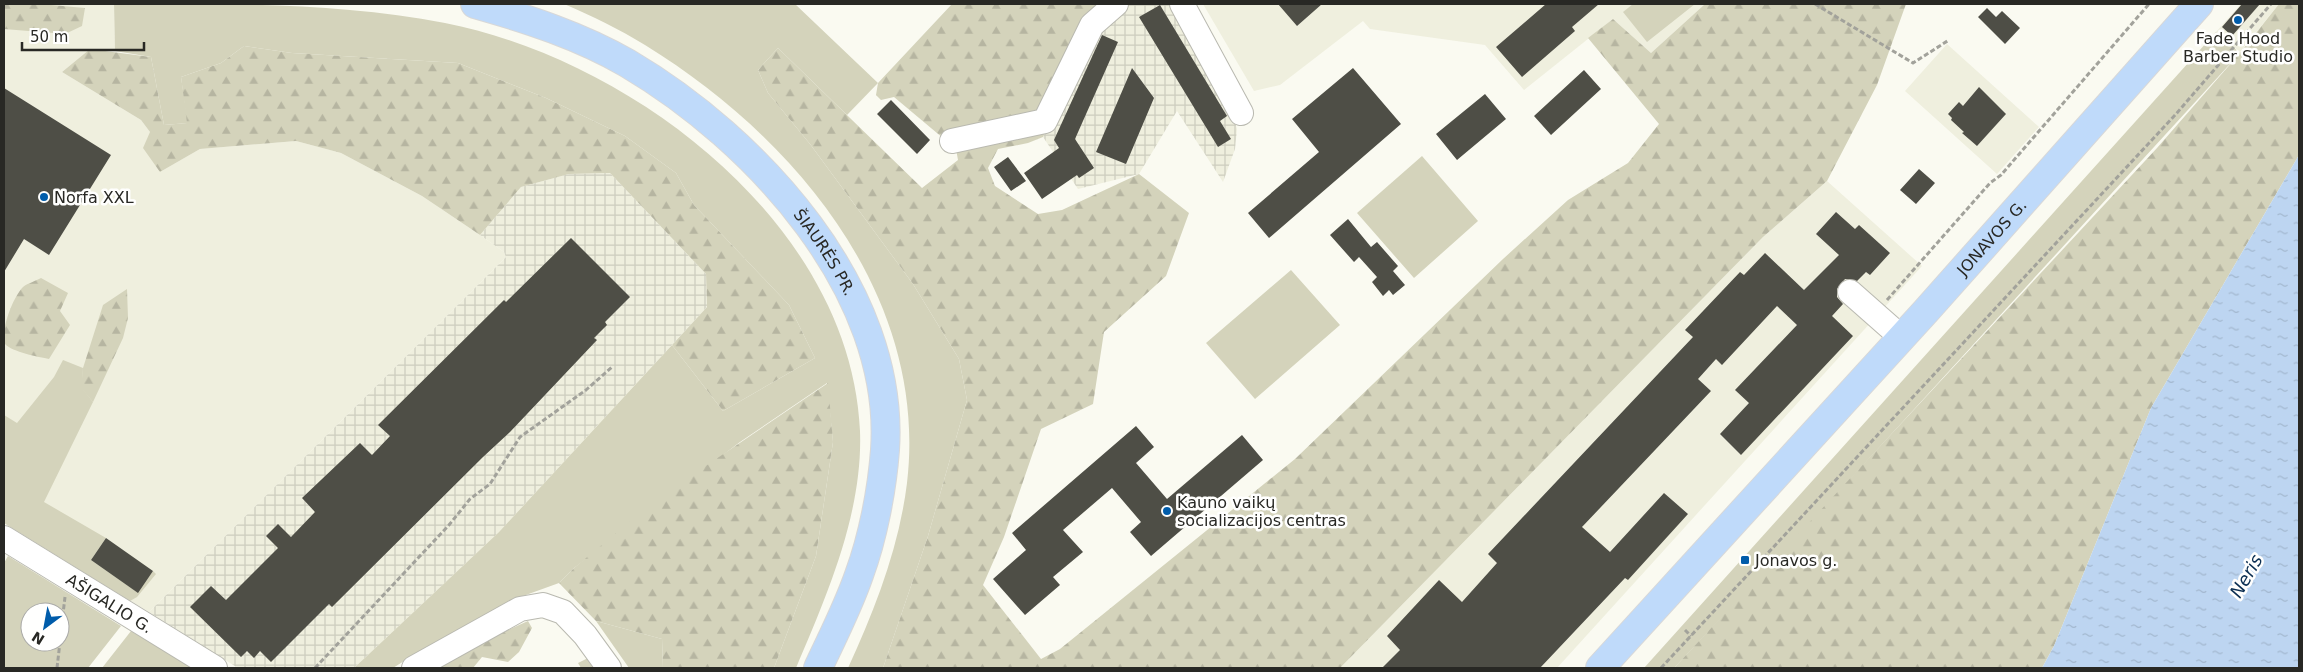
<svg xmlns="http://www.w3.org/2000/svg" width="2303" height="672" font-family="'DejaVu Sans',sans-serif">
  <defs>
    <pattern id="industrial-grid" width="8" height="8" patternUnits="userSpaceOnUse" patternTransform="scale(1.25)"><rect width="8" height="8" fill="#efefde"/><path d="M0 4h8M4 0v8" fill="none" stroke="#cdcdbe"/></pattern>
    <pattern id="forest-firs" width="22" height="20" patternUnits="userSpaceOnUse" patternTransform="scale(1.25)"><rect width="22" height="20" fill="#d4d3bb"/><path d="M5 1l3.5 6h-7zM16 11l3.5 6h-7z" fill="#b6b5a1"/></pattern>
    <pattern id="water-ripples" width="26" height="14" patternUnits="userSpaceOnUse" patternTransform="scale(1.25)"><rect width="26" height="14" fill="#bdd5f1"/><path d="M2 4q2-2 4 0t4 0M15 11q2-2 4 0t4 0" fill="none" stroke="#a2b7ce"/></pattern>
  </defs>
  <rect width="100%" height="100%" fill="#fafaf1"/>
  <path fill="#efefde" d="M4,4H114L115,51L90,49L62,72L141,120L150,132L160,172L200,149L296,141L341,153L422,196L480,235L504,252L506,257L149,612L4,523Z
    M1203,4H1705L1651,53L1613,19L1524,90L1485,45L1370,29L1363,21L1280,85L1254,91Z
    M2241,4H2279L2240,52L2216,32Z
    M1947,44L2039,127L1997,174L1905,91Z
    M1827,181L1922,266L1557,668H1340L1763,237Z"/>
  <path fill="url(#industrial-grid)" d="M1106,4H1171L1230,105L1237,129L1235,149L1223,182L1177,111L1139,174L1078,189L1043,137Z
    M610,173L706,274L707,307L499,532L354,668H238L149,612L506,257L504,252L480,235L521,187L569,174Z"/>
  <path fill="#d4d3bb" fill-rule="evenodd" d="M114,4C225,4 336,2 445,23C633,60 851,225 860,431C863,513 827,595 796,668H774L816,556L833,442L827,383L740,442L574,568L559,583L512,600L423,649L393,668H354L499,532L672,345L723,411L815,358L789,305L694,205L676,173L625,136L546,98L458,63L292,53L244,46L221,63L181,77L188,123L164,125L151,57L115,51Z
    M564,4H795L878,83L847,115L778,48L758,70L768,93L810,144L913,284L959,359L967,400L928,536L883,668H848C875,609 899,548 907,483C929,297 795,137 645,45C619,29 592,16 564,4Z
    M1633,4H1695L1647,42L1623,12Z
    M2216,32L2240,53L1778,558L1674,668H1644Z
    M1422,156L1478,221L1414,278L1357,213Z
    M1291,270L1340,325L1255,399L1206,343Z
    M63,360L83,368L82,388L93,402L44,502L106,538L91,560L137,592L153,571L156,574L137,597L130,601L4,523V415L17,423L54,377Z
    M8,556L121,626L88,668H4V563ZM30,612H60V642H30Z
    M596,621L662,639L663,668H629Z
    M131,631L193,668H102Z
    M592,656L599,668H581L578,663Z"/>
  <path fill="url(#forest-firs)" d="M4,4H40L85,8L82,26L65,34L4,29Z
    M952,4H1106L1043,137L1028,143L998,149L988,168L995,186L1038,214L1062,210L1139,174L1189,213L1166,276L1104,332L1093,404L1041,429L1004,537L983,585L1041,659L1060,649L1295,459L1503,259L1568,200L1628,163L1659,124L1588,38L1613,19L1651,53L1705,4H1906L1877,85L1827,181L1763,237L1340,668H883L928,536L967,400L959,359L913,284L810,144L768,93L758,70L778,48L922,188L958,160L956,149L894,97L881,100L876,95L878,83Z
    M2279,4H2299V155L2151,408L2054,646L2042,668H1674L2157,148L2240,53Z
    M244,46L292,53L458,63L546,98L625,136L676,173L694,205L789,305L815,358L723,411L672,345L707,307L706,274L610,173L569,174L521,187L480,235L422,196L341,153L296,141L200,149L160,172L143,148L150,132L141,120L62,72L90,49L151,57L164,125L187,123L181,77L221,63Z
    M41,278L68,293L60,311L70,325L49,359C39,357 12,352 5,344C0,331 13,297 23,287C28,283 36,281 41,278Z
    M127,289L128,318L123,338L93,402L81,388L83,368L103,305Z
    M828,383L833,442L816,556L774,668H663L662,639L596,621L559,583L574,568L657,499Z
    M528,621L532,628L519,652L508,662L482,657L473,668H432L464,650Z"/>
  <path fill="url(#water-ripples)" d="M2299,155V668H2042L2054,646L2151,408Z"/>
  <path fill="#4e4e46" d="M1278,4H1322L1297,26Z
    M1546,4H1599L1572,27L1575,31L1522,77L1496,47Z
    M2242,4H2260L2232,36L2222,27Z
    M1160,5L1227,116L1220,121L1231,139L1218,147L1139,17Z
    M1987,8L1996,17L2002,11L2020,28L2005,44L1978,17Z
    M1102,35L1118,42L1075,139L1094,168L1079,178L1077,175L1042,199L1024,173L1059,148L1054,140Z
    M1132,68L1154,98L1126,164L1096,152Z
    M1353,68L1401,124L1269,238L1248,213L1319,152L1292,119Z
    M1584,70L1601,89L1551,135L1534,116Z
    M1979,87L2006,114L1977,146L1962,133L1964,132L1951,120L1952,118L1948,114L1959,102L1963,106Z
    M4,88L111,155L49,255L24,239L4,272Z
    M1485,94L1506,119L1457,160L1436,134Z
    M891,100L930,140L917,154L877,114Z
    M1008,157L1026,181L1011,191L994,167Z
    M1919,169L1935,183L1916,204L1900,190Z
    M1836,212L1855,229L1859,225L1890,253L1870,275L1866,272L1857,281L1845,279L1837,289V297L1843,304L1832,316L1853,336L1741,455L1720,434L1749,403L1735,390L1797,325L1777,306L1722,365L1716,359L1698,379L1711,391L1582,527L1610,552L1664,493L1688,514L1628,580L1625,578L1540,668H1382L1400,650L1387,636L1439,580L1462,602L1497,563L1488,554L1693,337L1685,330L1740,272L1744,275L1765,253L1804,290L1839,255L1816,234Z
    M1348,219L1371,247L1377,242L1398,266L1393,271L1405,285L1393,295L1389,290L1383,296L1372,282L1377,277L1359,257L1354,262L1330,235Z
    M571,238L630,297L605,322L607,325L594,338L597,340L510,432L483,457L332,607L329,604L271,662L260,651L254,658L247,651L241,657L190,607L211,586L226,600L278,548L266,536L278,524L291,537L315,512L302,498L360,443L372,455L390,436L378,425L504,300L506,302Z
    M1136,426L1154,447L1136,463L1167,499L1242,435L1263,460L1151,556L1130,532L1141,522L1112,488L1063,530L1083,552L1053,577L1060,585L1025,615L993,579L1026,550L1012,533Z
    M106,538L153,571L138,593L91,560Z"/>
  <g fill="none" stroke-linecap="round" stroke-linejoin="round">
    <g stroke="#b9b9b0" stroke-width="26">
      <g id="minor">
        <path d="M1182,4L1241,113"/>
        <path d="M952,141L1045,121L1092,25L1116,4"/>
        <path d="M1850,292L1901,337"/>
        <path id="s1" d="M4,538L215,668"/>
        <path d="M414,668L520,609L543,605L563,612L585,635L609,668"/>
      </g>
    </g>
    <g stroke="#d8d8d8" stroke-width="30">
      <g id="major">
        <path id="s2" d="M475,4C528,19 580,36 627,63C756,139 896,290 885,450C882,490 873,537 859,575C848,607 832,638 818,668"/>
        <path id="s3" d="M1600,668L1926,311L2199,4"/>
      </g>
    </g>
    <path stroke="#a2a29b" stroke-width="3" stroke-dasharray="5 2.5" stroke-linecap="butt" d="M1815,4L1913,63L1949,40
      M1887,300L1990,183L2001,175L2149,4
      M1685,630L1691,636
      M60,639L65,597
      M57,668L60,642
      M315,668L449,525L470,499L490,484L520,437L586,390L612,367
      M1661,668L2176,114L2271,4"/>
    <use href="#minor" stroke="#fff" stroke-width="24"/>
    <use href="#major" stroke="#bfdafa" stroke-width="28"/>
  </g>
  <g fill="#005caa" stroke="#fffffe" stroke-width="2">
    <circle cx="2238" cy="20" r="5"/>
    <circle cx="44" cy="197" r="5"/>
    <circle cx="1167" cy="511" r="5"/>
    <rect x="1740" y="555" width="10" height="10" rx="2.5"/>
  </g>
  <g text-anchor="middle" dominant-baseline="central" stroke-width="5" stroke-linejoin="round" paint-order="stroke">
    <g font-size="16" fill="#282824" stroke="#fffffe" text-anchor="start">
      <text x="2238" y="38" text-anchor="middle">Fade Hood<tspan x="2238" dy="18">Barber Studio</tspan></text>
      <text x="54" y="197">Norfa XXL</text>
      <text x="1177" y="502">Kauno vaikų<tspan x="1177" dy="18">socializacijos centras</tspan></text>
      <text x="1755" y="560">Jonavos g.</text>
    </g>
    <g font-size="16" fill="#282824" stroke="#fffffe">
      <text stroke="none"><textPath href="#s3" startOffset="582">JONAVOS G.</textPath></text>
      <text stroke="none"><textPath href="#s2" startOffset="440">ŠIAURĖS PR.</textPath></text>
      <text stroke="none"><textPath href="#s1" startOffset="124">AŠIGALIO G.</textPath></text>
    </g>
    <g font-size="18" font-style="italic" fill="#0b2f53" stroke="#fffffe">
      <text transform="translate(2246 576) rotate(-60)">Neris</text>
    </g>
  </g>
  <rect width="2303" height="672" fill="none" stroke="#282824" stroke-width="10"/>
  <g transform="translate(45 627) rotate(212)"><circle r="24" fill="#fffffe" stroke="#a9a9a7"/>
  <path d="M0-4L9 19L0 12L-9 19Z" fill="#005caa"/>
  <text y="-8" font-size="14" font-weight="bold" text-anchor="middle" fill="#282824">N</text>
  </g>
  <path d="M22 42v8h122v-8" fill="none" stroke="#282824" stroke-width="2.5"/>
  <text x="30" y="42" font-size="15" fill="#282824" stroke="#fffffe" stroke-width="4" paint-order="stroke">50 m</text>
</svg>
